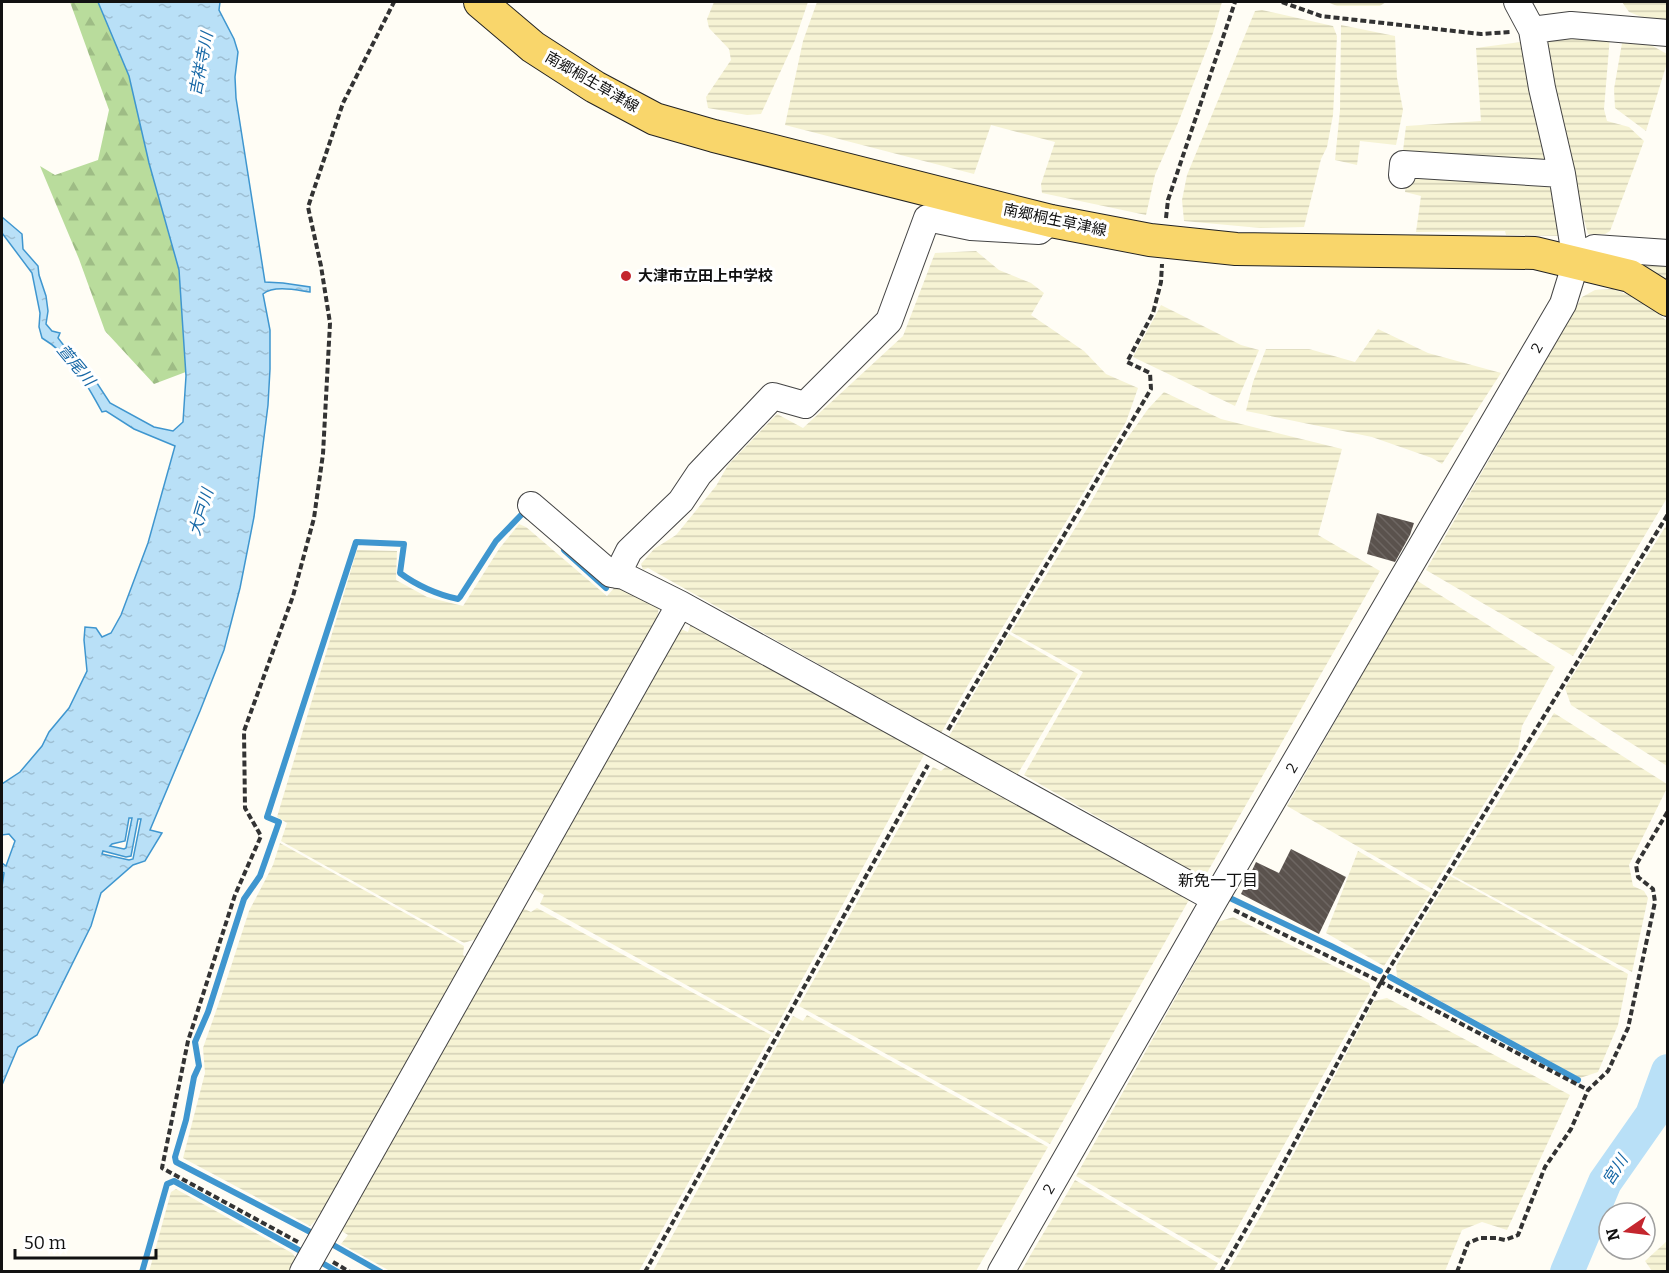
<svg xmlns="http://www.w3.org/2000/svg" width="1669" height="1273" font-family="Bitter,'Noto Sans JP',serif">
  <defs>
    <pattern id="farmland-rules" width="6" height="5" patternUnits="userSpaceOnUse" patternTransform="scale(1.5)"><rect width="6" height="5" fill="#f6f3d4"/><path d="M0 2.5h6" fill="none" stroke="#d2cfb5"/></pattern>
    <pattern id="forest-firs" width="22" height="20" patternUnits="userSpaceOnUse" patternTransform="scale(1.5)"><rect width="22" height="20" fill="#b9dc9c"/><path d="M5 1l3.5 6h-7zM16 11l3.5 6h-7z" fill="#9ebc85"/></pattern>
    <pattern id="water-ripples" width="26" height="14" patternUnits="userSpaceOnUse" patternTransform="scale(1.5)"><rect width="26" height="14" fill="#b9e0f7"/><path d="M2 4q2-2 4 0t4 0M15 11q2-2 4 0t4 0" fill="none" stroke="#9ebfd3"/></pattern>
    <pattern id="building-back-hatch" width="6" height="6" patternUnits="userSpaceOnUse" patternTransform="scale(1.5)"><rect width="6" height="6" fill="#5a524d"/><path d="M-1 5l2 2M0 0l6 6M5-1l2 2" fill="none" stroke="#6d6662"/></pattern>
  </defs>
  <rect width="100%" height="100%" fill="#fffdf5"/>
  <path fill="url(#farmland-rules)" d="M714,2H808L795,40L761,114L747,115L708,108L706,97L731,60L729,49L709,28L707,19Z
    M817,2H1222L1213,33L1178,123L1155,175L1146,215L1042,193L1041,184L1055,142L991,125L974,174L785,125L803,41Z
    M1327,2H1386L1380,6H1337Z
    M1622,2H1667V21L1642,17L1629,12Z
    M1262,10L1333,26L1337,36L1333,115L1327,147L1321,159L1304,227L1260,228L1184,221L1182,200L1187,175L1255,11Z
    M1341,25L1395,36L1397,78L1403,110L1396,145L1360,141L1357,165L1335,160L1340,110Z
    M1557,32L1610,36L1604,109L1607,121L1629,127L1644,141L1610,231L1605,234H1588L1561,138L1546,45Z
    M1527,41L1549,164L1402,159L1406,126L1481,121L1476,48Z
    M1622,43L1651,45L1667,54V63L1646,131L1615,108L1614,89Z
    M1407,175L1558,181L1562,236L1506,235L1505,231L1416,232L1421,196L1405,192Z
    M976,251L999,270L1031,283L1044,293L1031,315L1084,351L1106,374L1138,388L1126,422L968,685L941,733L648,568L643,570L641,564L654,549L676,535L716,486L728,465L777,414L803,428L903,336L935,253Z
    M1667,259V281L1661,276L1629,262Z
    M1613,289L1642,300L1667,321V498L1573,656L1426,570L1582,297L1595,290Z
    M1161,305L1241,345L1259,350L1235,406L1133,357Z
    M1378,329L1428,353L1501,373L1442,464L1432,458L1372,437L1246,411L1253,382L1266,349H1309L1355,362Z
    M1164,392L1221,419L1342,449L1318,535L1380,571L1204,878L1024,775L1083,672L1011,632L1090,504L1124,443L1148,409Z
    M519,524L526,527L607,596L615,587L629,589L659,606L657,620L482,937L464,943L281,841L287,823L277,817L357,550L397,551L396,580L427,597L463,606L499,549Z
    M1667,524V766L1571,705L1565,688Z
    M1416,580L1555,667L1522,726L1518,749L1432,889L1287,806Z
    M691,623L925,753L773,1033L540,904L544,895L530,887L676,627L688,632Z
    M1009,634L1078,674L1017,775L948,738Z
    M1554,713L1667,784V788L1629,865L1633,886L1644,891L1648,898L1632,972L1452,875Z
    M948,765L1189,900L1050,1144L799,1006L933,767L941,771Z
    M280,843L464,946L463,955L469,959L320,1223L316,1220L310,1226L183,1158L205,1073L203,1048L223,991L249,911L273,865Z
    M1358,851L1431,893L1384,966L1326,933Z
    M1450,876L1628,974L1618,1025L1598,1072L1580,1078L1397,977L1396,966Z
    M520,907L531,912L537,908L771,1035L639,1271H390L341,1244L348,1235L339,1229Z
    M1233,917L1369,983L1371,990L1220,1259L1076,1176L1218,922Z
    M1387,998L1570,1095L1507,1230L1482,1222L1462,1230L1445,1271H1228L1263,1212L1374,1001Z
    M807,1015L1048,1147L976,1271H653L793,1016L803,1021Z
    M1075,1180L1218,1263L1213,1271H1021Z
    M176,1189L292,1253L296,1258L295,1268L293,1271L149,1272L171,1192Z
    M1667,1241V1271H1652L1645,1261Z"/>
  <path fill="url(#forest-firs)" d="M70,2H103L133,72L184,269L191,370L154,384L105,331L79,259L40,166L55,175L98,160L109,110Z"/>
  <path fill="url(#water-ripples)" stroke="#3f96cf" stroke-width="1.5" fill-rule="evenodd" d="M98,2H220L219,10L234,39L238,52L235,77L236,98L265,282L283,283L310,287V292C296,290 274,285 263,294L270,330V369L268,405L254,517L240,588L224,650L200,711L150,830L162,833L145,861L133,865L101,893L91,926L37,1035L18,1047L2,1085V887L4,873L2,872V863L6,866L15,841L9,834L2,835V784L20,772L42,746L49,732L69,708L87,671L84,640L85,627L96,628L102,637L111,633L121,615L148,543L175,446L134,429L106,411L102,412C86,383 72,356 42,338L39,327L40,313L32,273L2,233V217L22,234L23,249L38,266L39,275L46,296L48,311L46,324L52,331L60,333L58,338L65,347L91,370V374L110,403L154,427L173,431L183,422L186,376L179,270L149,163L129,76ZM129,818H132L126,848L124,849L110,846L112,844L125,841ZM138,819H141L133,859L129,860L102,854L103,851L126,857L131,856Z"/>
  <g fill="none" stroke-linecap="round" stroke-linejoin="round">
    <path stroke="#3f96cf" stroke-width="6" d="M564,550L606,588
      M1232,899L1331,946L1380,971
      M1390,977L1578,1080
      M316,1235L176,1162L175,1157L186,1120L194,1077L199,1066L195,1042L208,1012L244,899L260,876L279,822L267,817L356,542L404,544L400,573C416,585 438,595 458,599L460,597L496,541L523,513L528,517
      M328,1242L381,1272
      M317,1260L338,1272
      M142,1272L167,1184L174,1181L306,1254"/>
    <path stroke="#b9e0f7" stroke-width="34" d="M1567,1272L1605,1182L1652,1115L1668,1071"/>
  </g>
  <path fill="url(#building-back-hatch)" d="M1377,513L1414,523L1410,535L1395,562L1367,554Z
    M1291,849L1346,877L1319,934L1241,894L1256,862L1279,873Z"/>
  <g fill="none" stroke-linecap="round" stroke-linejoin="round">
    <g stroke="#444" stroke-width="28">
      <path id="minor" d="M1532,30L1571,25L1668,33
        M1402,175L1403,164L1562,174
        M1576,262L1594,248L1668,253
        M531,505L611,574L624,576L680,604L1215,899
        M617,575L629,551L681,501L699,474L773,396L805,405L889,321L927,218L971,227L1039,231L1051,221
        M303,1272L680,604
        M1001,1272L1215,899L1563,304L1576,262L1562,174L1542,88L1532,30L1517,2"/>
    </g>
    <g stroke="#222" stroke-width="34">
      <path id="major" d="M480,2L533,47L595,87L655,119L714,136L1051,221L1150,240L1236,249L1535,253L1630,276L1668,300"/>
    </g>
    <path stroke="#333" stroke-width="4" stroke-dasharray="6 3" stroke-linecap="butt" d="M1282,2L1321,16L1481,34L1510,32
      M1166,218L1168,200L1235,2
      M948,730L1151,389L1150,373L1127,362L1153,313L1161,282L1162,264
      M1234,910L1381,982L1588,1090
      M298,1242L162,1168L188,1041L235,895L261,836L245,808L244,731L293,596L314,518L323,454L330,323L321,266L308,207L343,103L394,2
      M333,1262L350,1272
      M645,1272L928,765
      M1221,1272L1275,1179L1381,982L1668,514
      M1457,1272L1468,1243L1480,1238H1496L1505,1240L1518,1235L1545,1167L1571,1129L1588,1090L1608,1071L1628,1028L1655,902L1653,889L1638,877L1636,865L1668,811"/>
    <use href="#minor" stroke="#fff" stroke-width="26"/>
    <use href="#major" stroke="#f9d66b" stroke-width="32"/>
  </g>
  <circle fill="#c4262e" stroke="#fff" stroke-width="2" cx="626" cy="276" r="6"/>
  <g text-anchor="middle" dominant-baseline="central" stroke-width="6" stroke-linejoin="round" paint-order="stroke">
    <g font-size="15" fill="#111" stroke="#fff">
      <text transform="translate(592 82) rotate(30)">南郷桐生草津線</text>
      <text transform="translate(1055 220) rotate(12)">南郷桐生草津線</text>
      <text transform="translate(1537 348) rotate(-60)">2</text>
      <text transform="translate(1292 768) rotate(-60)">2</text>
      <text transform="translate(1049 1189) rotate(-60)">2</text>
    </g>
    <g font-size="15" font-weight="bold" fill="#111" stroke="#fff" text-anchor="start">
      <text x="638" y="276">大津市立田上中学校</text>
    </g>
    <g font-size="16" font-style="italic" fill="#1768a6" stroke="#fff">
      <text transform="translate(201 64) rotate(-79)">吉祥寺川</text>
      <text transform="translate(76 365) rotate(50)">萱尾川</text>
      <text transform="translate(201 512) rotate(-73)">大戸川</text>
      <text transform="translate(1615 1170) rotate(-57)">宮川</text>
    </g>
    <g font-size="16" fill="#111" stroke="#fff">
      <text x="1218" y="880">新免一丁目</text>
    </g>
  </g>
  <rect width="1669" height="1273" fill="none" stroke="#111111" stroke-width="6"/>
  <g transform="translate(1627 1231) rotate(256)"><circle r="28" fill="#ffffff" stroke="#a0a0a0" stroke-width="1.5"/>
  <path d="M0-4.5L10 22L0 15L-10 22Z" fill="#c4262e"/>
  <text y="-9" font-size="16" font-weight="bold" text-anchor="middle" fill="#111111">N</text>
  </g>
  <path d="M15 1249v9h141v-9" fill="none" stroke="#111111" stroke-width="3"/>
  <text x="24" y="1249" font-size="18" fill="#111111" stroke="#ffffff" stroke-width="4.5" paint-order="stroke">50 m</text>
</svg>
